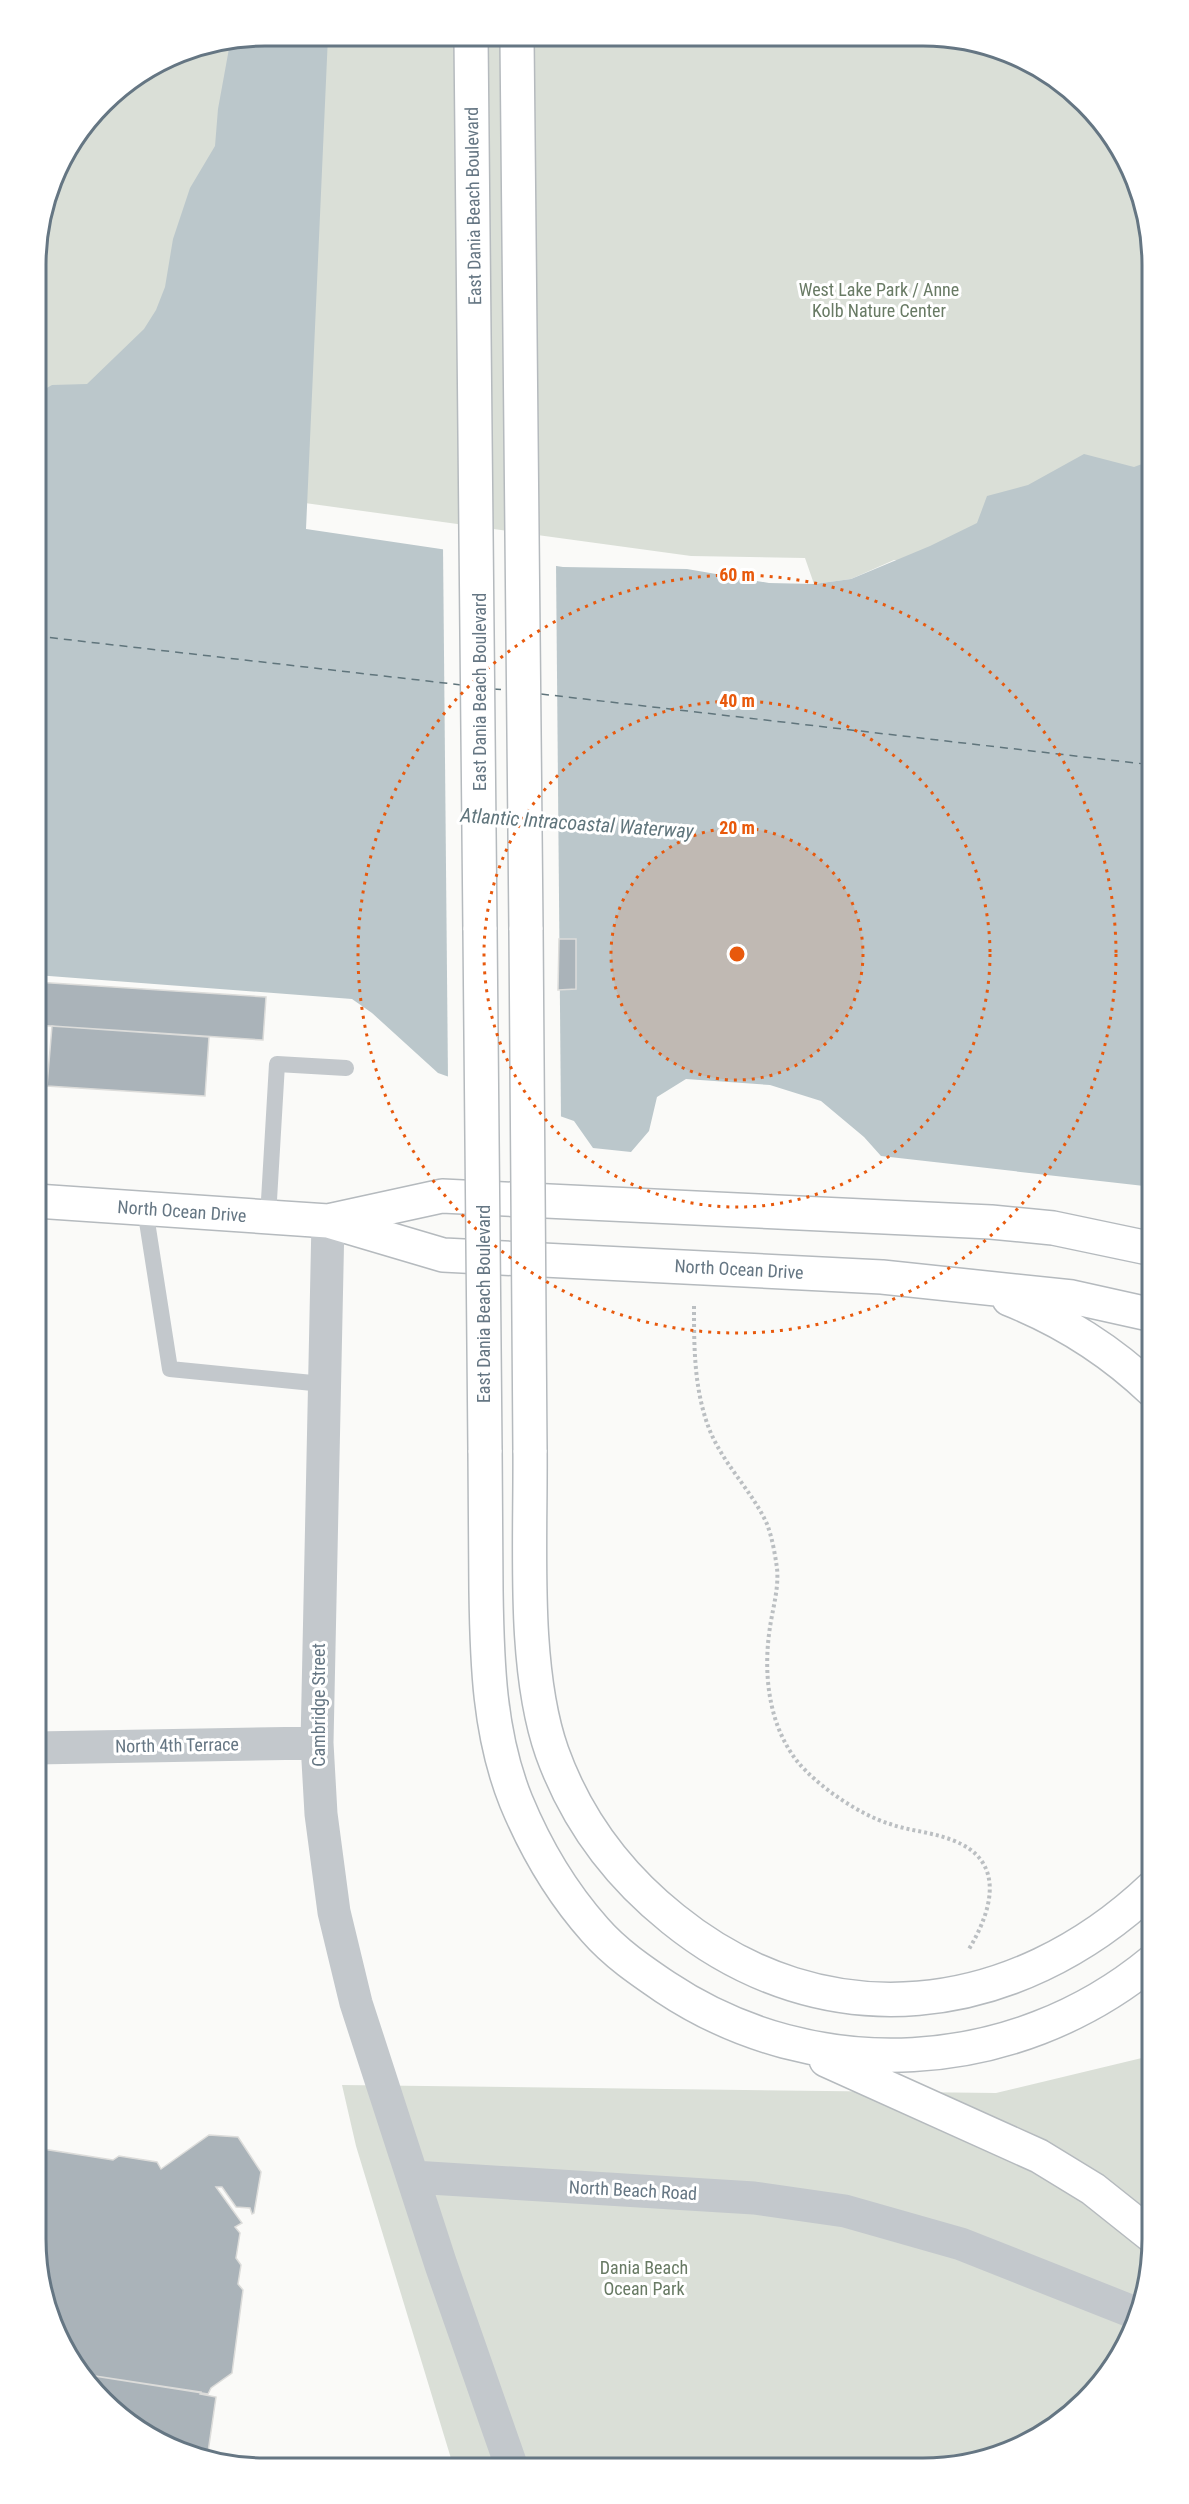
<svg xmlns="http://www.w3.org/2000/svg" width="1189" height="2504" font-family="'Roboto Condensed',sans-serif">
  <rect width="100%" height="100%" fill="#fafaf8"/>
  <path fill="#dadfd7" d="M266,36L968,40L1025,60L1075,93L1122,151L1145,206L1153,266V566L894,560L851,579L814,584L805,558L691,556L210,490L36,436L37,250L60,164L114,93L178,53Z
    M1153,2052L1152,2254L1136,2326L1096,2389L1051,2429L983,2460L923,2468L453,2465L356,2146L342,2085L996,2093L1146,2057Z"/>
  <path fill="#bbc7cb" d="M266,36H328L306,529L563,567L687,569L769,583L814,584L851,579L930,546L977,523L987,496L1028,485L1084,454L1134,467L1153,460V1187L881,1156L864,1137L821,1101L770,1085L686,1079L657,1097L649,1131L631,1152L593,1148L574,1121L438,1073L372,1013L352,999L36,975V394L52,385L87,384L144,329L156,310L165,287L173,239L190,188L215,146L218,109L230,43Z"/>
  <path fill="#fafaf8" d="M443,546L556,563L561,1120L448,1080Z"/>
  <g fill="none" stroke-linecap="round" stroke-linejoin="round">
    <path stroke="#60757c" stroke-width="1.5" stroke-dasharray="8 6" stroke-linecap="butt" d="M36,636L462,685
      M493,689L506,690
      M541,694L1153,765"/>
  </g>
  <path fill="#aab3b9" stroke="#dcdcda" stroke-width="1.5" d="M559,939H576V989L558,990Z
    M36,982L266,997L263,1040L36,1025Z
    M52,1026L209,1037L205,1096L47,1086Z
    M209,2135L238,2137L261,2172L254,2213L252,2214L250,2208L236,2207L222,2187H216L242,2223L235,2227L240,2233L236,2258L241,2265L238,2284L243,2290L232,2373L211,2388L208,2394L82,2374L75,2366L44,2298L36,2238V2148L113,2160L119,2156L157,2162L161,2169Z
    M82,2374L201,2392L200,2394L216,2397L207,2459L164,2444L114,2411Z"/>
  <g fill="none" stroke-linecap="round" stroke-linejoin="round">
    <g stroke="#b5babe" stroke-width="36">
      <path id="primary" d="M471,37L480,930
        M517,38L526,930
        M36,1201L328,1221L443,1255L882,1277L1072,1297L1153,1315
        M332,1220L442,1196L991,1222L1053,1228L1153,1249
        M1009,1299C1062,1320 1111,1351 1153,1391
        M485,1450C485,1497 486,1544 486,1591C487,1662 489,1734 516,1801C535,1847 562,1893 595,1930C615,1953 640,1970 665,1987C815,2087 1014,2076 1153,1961
        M530,1450C531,1541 522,1667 552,1752C576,1819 618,1875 673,1919C825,2042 1015,2018 1153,1887
        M826,2060L1039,2156L1093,2189L1152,2236"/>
    </g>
    <path stroke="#bbbfc2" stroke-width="4" stroke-dasharray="3 3" stroke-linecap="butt" d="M694,1306C694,1348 694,1391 710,1431C724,1465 752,1491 767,1524C772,1537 775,1554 777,1568C779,1588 773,1607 770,1627C763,1672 768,1724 797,1761C817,1786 860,1815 890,1824C910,1831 932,1832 952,1840C1006,1860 993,1909 969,1949"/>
    <path stroke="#c3c8cc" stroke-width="16" d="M145,1209L170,1369L323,1384
      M268,1217L277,1064L346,1068"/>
    <path stroke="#c3c8cc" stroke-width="33" d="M328,1221L317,1743L321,1814L334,1912L356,2003L441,2265L511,2465
      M36,1748L317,1743
      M413,2177L754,2198L845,2211L961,2244L1138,2314"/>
    <use href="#primary" stroke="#fff" stroke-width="33"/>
    <g stroke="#b5babe" stroke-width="36" stroke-linecap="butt">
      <path id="primary-bridge" d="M480,930L485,1450
        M526,930L530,1450"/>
    </g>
    <use href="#primary-bridge" stroke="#fff" stroke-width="33"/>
  </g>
  <circle cx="737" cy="954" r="126" fill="#e8590c" fill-opacity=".12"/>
  <g fill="none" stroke="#e8590c" stroke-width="3" stroke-dasharray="3 6">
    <circle cx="737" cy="954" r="126"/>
    <circle cx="737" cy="954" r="253"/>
    <circle cx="737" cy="954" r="379"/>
  </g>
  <g text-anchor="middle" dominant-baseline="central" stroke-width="6" stroke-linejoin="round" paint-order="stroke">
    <g font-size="18" fill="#657683" stroke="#fff">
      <text transform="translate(473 206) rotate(-91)">East Dania Beach Boulevard</text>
      <text transform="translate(479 692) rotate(-90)">East Dania Beach Boulevard</text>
      <text transform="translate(182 1211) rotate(4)">North Ocean Drive</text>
      <text transform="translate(739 1269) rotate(3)">North Ocean Drive</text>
      <text transform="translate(483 1304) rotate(-90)">East Dania Beach Boulevard</text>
      <text transform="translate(318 1705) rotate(-90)">Cambridge Street</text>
      <text transform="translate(177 1745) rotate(-1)">North 4th Terrace</text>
      <text transform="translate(633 2190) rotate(3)">North Beach Road</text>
    </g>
    <g font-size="18" fill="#687a64" stroke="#fff">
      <text x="879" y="289">West Lake Park / Anne<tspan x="879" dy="21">Kolb Nature Center</tspan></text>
      <text x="644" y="2267">Dania Beach<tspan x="644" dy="21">Ocean Park</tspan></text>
    </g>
    <g font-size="20" font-style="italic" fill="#60757c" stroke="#fff">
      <text transform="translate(577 823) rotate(4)">Atlantic Intracoastal Waterway</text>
    </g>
  </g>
  <path d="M0 0H1189V2504H0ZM265 46H923A219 219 0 0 1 1142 265V2239A219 219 0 0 1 923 2458H265A219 219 0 0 1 46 2239V265A219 219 0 0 1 265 46Z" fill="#fff" fill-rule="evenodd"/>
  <path fill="none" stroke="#657683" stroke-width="3" d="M265 46H923A219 219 0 0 1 1142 265V2239A219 219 0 0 1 923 2458H265A219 219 0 0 1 46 2239V265A219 219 0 0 1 265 46Z"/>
  <circle cx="737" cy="954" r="9" fill="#e8590c" stroke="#fff" stroke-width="3"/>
  <g font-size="18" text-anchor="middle" font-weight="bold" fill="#e8590c" stroke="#fff" stroke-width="6" stroke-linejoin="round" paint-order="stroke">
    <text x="737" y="581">60 m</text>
    <text x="737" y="707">40 m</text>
    <text x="737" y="834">20 m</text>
  </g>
</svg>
